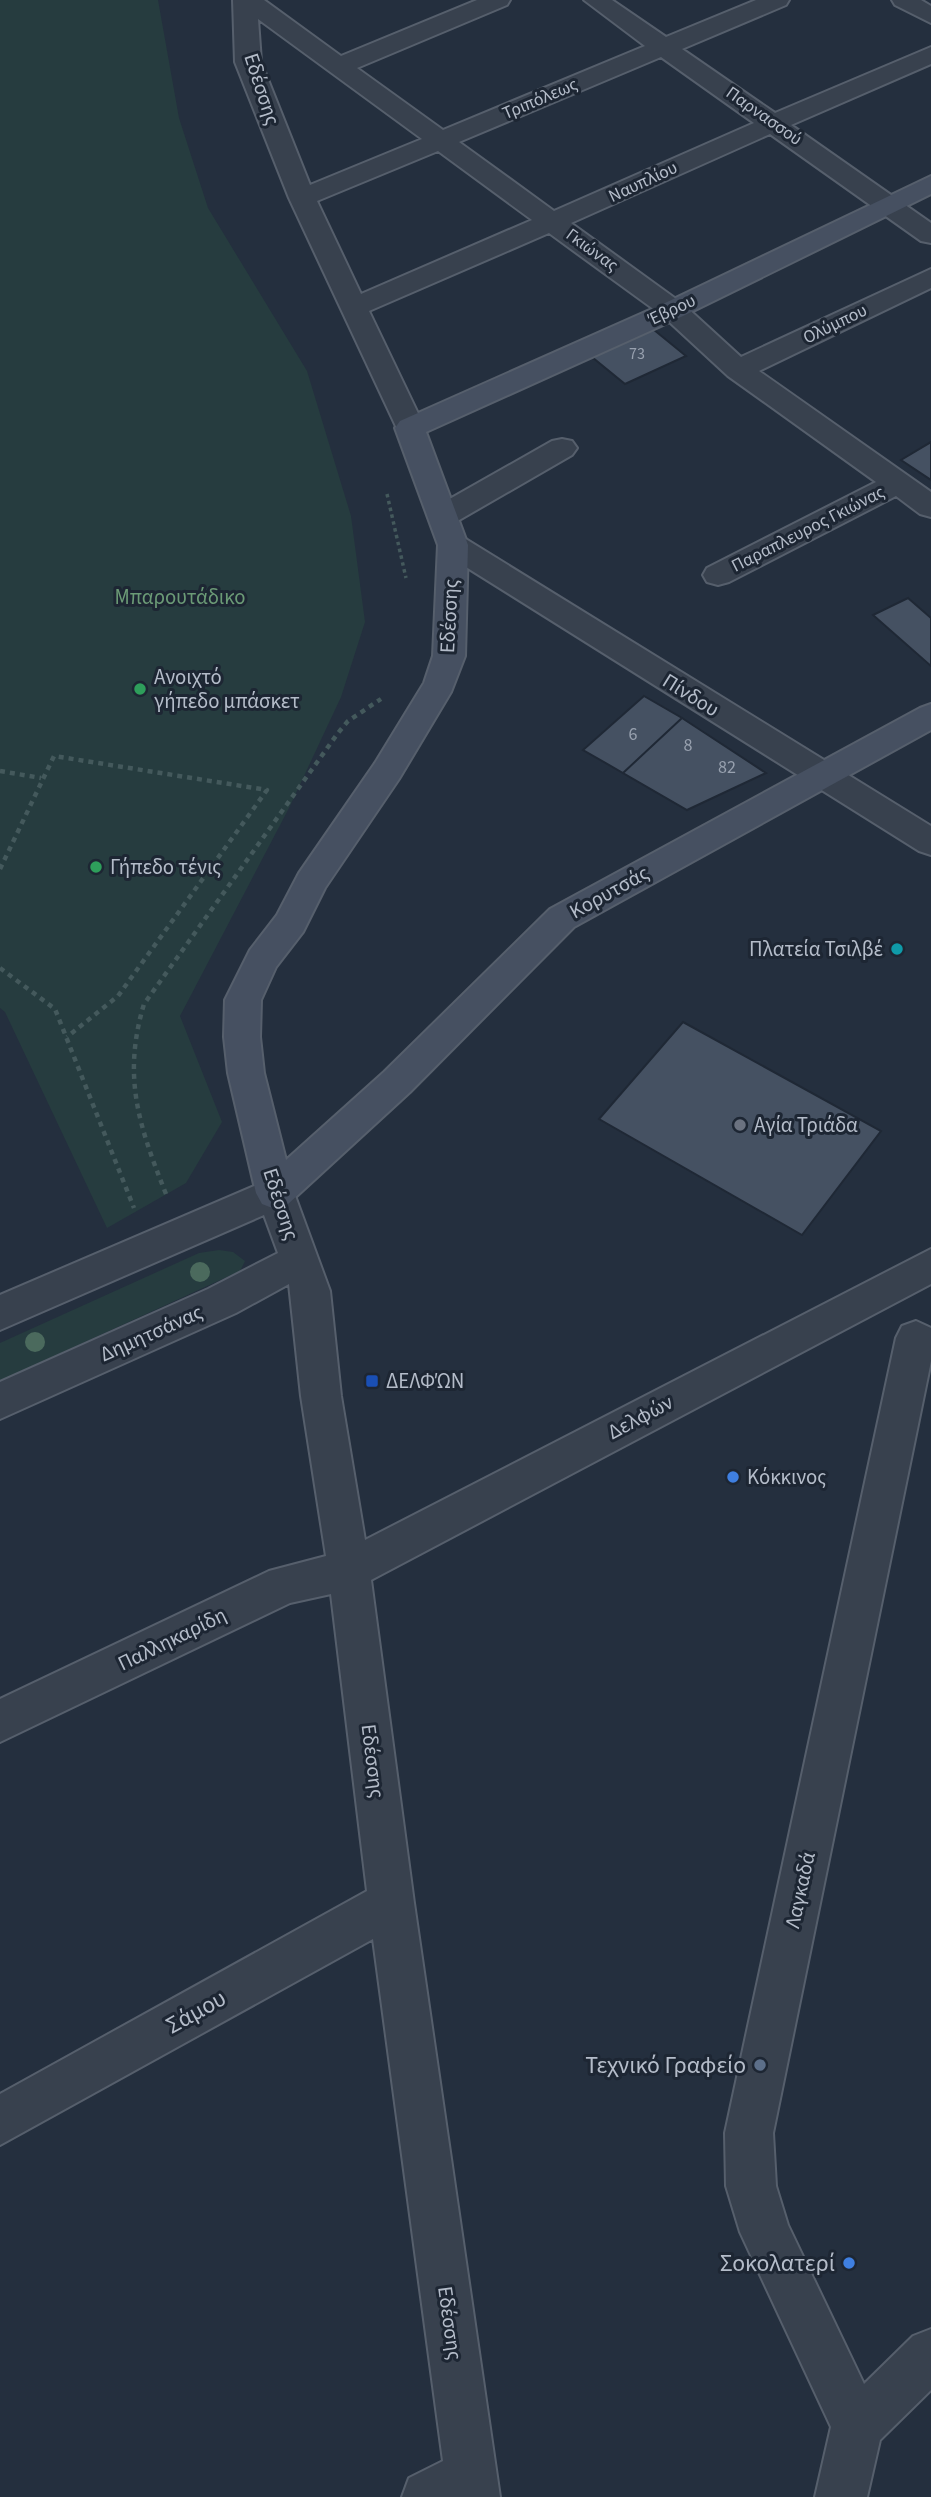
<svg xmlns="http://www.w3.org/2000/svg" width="931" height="2497" font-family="'Source Sans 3',sans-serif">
  <rect width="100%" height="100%" fill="#242f3e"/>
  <path fill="#263c3f" d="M0,0H158L179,118L208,208L307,371L351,516L365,622L341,697L289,808L180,1016L222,1122L186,1183L107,1228L5,1012L0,1008Z
    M219,1250L233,1252L245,1261L240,1271L0,1381V1343L199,1253Z"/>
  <path fill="#455162" stroke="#1f2835" stroke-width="2" d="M648,325L686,356L625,384L587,353Z
    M931,442V480L901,460Z
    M908,598L931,618V666L873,615Z
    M644,696L682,718L623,773L583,750Z
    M682,718L766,773L687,810L623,773Z
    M683,1022L881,1131L802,1235L599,1119Z"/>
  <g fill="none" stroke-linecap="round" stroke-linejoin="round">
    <g stroke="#565f6c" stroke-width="4">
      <path id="street" d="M233,0H264L341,56L477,0H510L507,5L357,68L443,130L645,46L584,0H612L666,37L756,0H789L786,5L682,49L775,113L931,47V64L791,125L931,223V243L921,241L770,134L571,223L683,304L741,357L931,269V288L759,371L931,492V517L920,514L896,496L729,582L718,585L707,582L703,575L707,568L876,482L728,376L663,316L549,233L369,311L425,428L420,435L410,437L400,435L289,198L235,62ZM258,19L422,139L310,185L261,62ZM661,57L754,123L554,211L459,142ZM438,151L532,220L361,294L317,201Z
        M892,0H921L931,6V23L895,5Z
        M562,439L572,441L577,448L572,455L454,523L443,526L432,523L428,516L432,509L552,441Z
        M453,535L464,538L931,826V855L919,851L442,552L438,545L442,538Z
        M275,1177L288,1182L294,1193L330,1291L341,1396L365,1540L931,1249V1284L371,1580L414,1903L500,2497H402L409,2478L443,2461L373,1939L0,2145V2094L367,1891L331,1594L290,1603L0,1742V1699L269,1571L326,1556L301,1396L289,1284L236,1313L0,1419V1382L208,1289L278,1253L264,1215L0,1330V1295Z
        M916,1321L931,1328V1361L773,2133L776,2186L788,2225L864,2384L913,2336L931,2329V2390L880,2440L867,2497H815L831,2427L740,2232L726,2186L725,2133L896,1338L902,1326Z"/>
    </g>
    <g stroke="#565f6c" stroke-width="4">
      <path id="secondary" d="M931,176V194L683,316L426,432L468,545L465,656L451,692L399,779L325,888L303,932L276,967L261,1000L260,1037L264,1073L286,1160L384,1072L550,909L920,708L931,704V730L574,927L410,1092L288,1204L275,1209L262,1204L256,1193L228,1073L224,1037L225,1000L250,950L277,915L299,873L375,763L424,683L433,656L438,545L395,428L400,421L663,304Z"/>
    </g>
    <path stroke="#44595c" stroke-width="3.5" stroke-dasharray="3.5 3.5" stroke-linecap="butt" d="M387,494L406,578"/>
    <path stroke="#44595c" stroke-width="4.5" stroke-dasharray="5 5" stroke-linecap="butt" d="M0,771L41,778
      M0,869L54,756L267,790L118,996L67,1037
      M0,968L55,1009L134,1208
      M166,1194C139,1126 122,1077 144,1004L338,733L348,721L381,699"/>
    <use href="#street" fill="#38414e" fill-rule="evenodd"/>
    <use href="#secondary" fill="#465061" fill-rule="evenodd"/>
  </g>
  <g fill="#4b6a5d">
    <circle cx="200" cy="1272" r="10"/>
    <circle cx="35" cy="1342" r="10"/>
  </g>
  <g fill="#2e9e5b" stroke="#1d2633" stroke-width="2.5">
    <circle cx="140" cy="689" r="7"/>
    <circle cx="96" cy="867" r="7"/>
  </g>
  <circle fill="#0f9aa8" stroke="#1d2633" stroke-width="2.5" cx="897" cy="949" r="7"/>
  <circle fill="#6b7280" stroke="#1d2633" stroke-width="2.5" cx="740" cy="1125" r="7"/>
  <rect fill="#1a4fb4" stroke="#1d2633" stroke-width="2.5" x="365" y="1374" width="14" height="14" rx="3.5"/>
  <g fill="#3f7fe0" stroke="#1d2633" stroke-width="2.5">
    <circle cx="733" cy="1477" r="7"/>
    <circle cx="849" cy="2263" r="7"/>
  </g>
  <circle fill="#5c6f8a" stroke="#1d2633" stroke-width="2.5" cx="760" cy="2065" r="7"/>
  <g text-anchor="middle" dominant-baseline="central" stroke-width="6" stroke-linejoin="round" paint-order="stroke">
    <g font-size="16" fill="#98a1af">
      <text x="637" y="354">73</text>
    </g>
    <g font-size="18" fill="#b4bcc9" stroke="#1d2633">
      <text transform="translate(540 99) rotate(-23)">Τριπόλεως</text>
      <text transform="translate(764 116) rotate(35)">Παρνασσού</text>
      <text transform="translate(643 182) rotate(-25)">Ναυπλίου</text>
      <text transform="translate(592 250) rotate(36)">Γκιώνας</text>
      <text transform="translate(672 310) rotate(-25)">Έβρου</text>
      <text transform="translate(835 324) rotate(-26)">Ολύμπου</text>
      <text transform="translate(808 529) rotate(-27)">Παραπλευρος Γκιώνας</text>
    </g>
    <g font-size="18" fill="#98a1af">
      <text x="633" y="734">6</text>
      <text x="688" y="745">8</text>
      <text x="727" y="767">82</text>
    </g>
    <g font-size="21" fill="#b4bcc9" stroke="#1d2633">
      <text transform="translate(262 89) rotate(72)">Εδέσσης</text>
      <text transform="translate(449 616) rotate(-87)">Εδέσσης</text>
      <text transform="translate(691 695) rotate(32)">Πίνδου</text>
      <text transform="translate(609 892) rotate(-29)">Κορυτσάς</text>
      <text transform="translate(281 1204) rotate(72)">Εδέσσης</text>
      <text transform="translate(151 1333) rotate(-24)">Δημητσάνας</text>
      <text transform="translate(640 1417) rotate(-28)">Δελφών</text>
      <text transform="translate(172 1639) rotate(-26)">Παλληκαρίδη</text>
      <text transform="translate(373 1761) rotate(83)">Εδέσσης</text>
      <text transform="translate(800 1890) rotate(-78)">Λαγκαδά</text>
      <text transform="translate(450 2323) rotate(82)">Εδέσσης</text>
    </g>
    <g font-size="21" fill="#6b9a76" stroke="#1d2633">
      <text x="180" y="597">Μπαρουτάδικο</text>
    </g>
    <g font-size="21" fill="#b4bcc9" stroke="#1d2633" text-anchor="start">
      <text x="154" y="677">Ανοιχτό<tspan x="154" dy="24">γήπεδο μπάσκετ</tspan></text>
      <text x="110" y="867">Γήπεδο τένις</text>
      <text x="883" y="949" text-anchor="end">Πλατεία Τσιλβέ</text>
      <text x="754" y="1125">Αγία Τριάδα</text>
      <text x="386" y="1381">ΔΕΛΦΏΝ</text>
      <text x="747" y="1477">Κόκκινος</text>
    </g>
    <g font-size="24" fill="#b4bcc9" stroke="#1d2633">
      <text transform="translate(196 2012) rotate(-29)">Σάμου</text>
    </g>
    <g font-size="24" fill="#b4bcc9" stroke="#1d2633" text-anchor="end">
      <text x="746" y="2065">Τεχνικό Γραφείο</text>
      <text x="835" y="2263">Σοκολατερί</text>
    </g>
  </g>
</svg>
